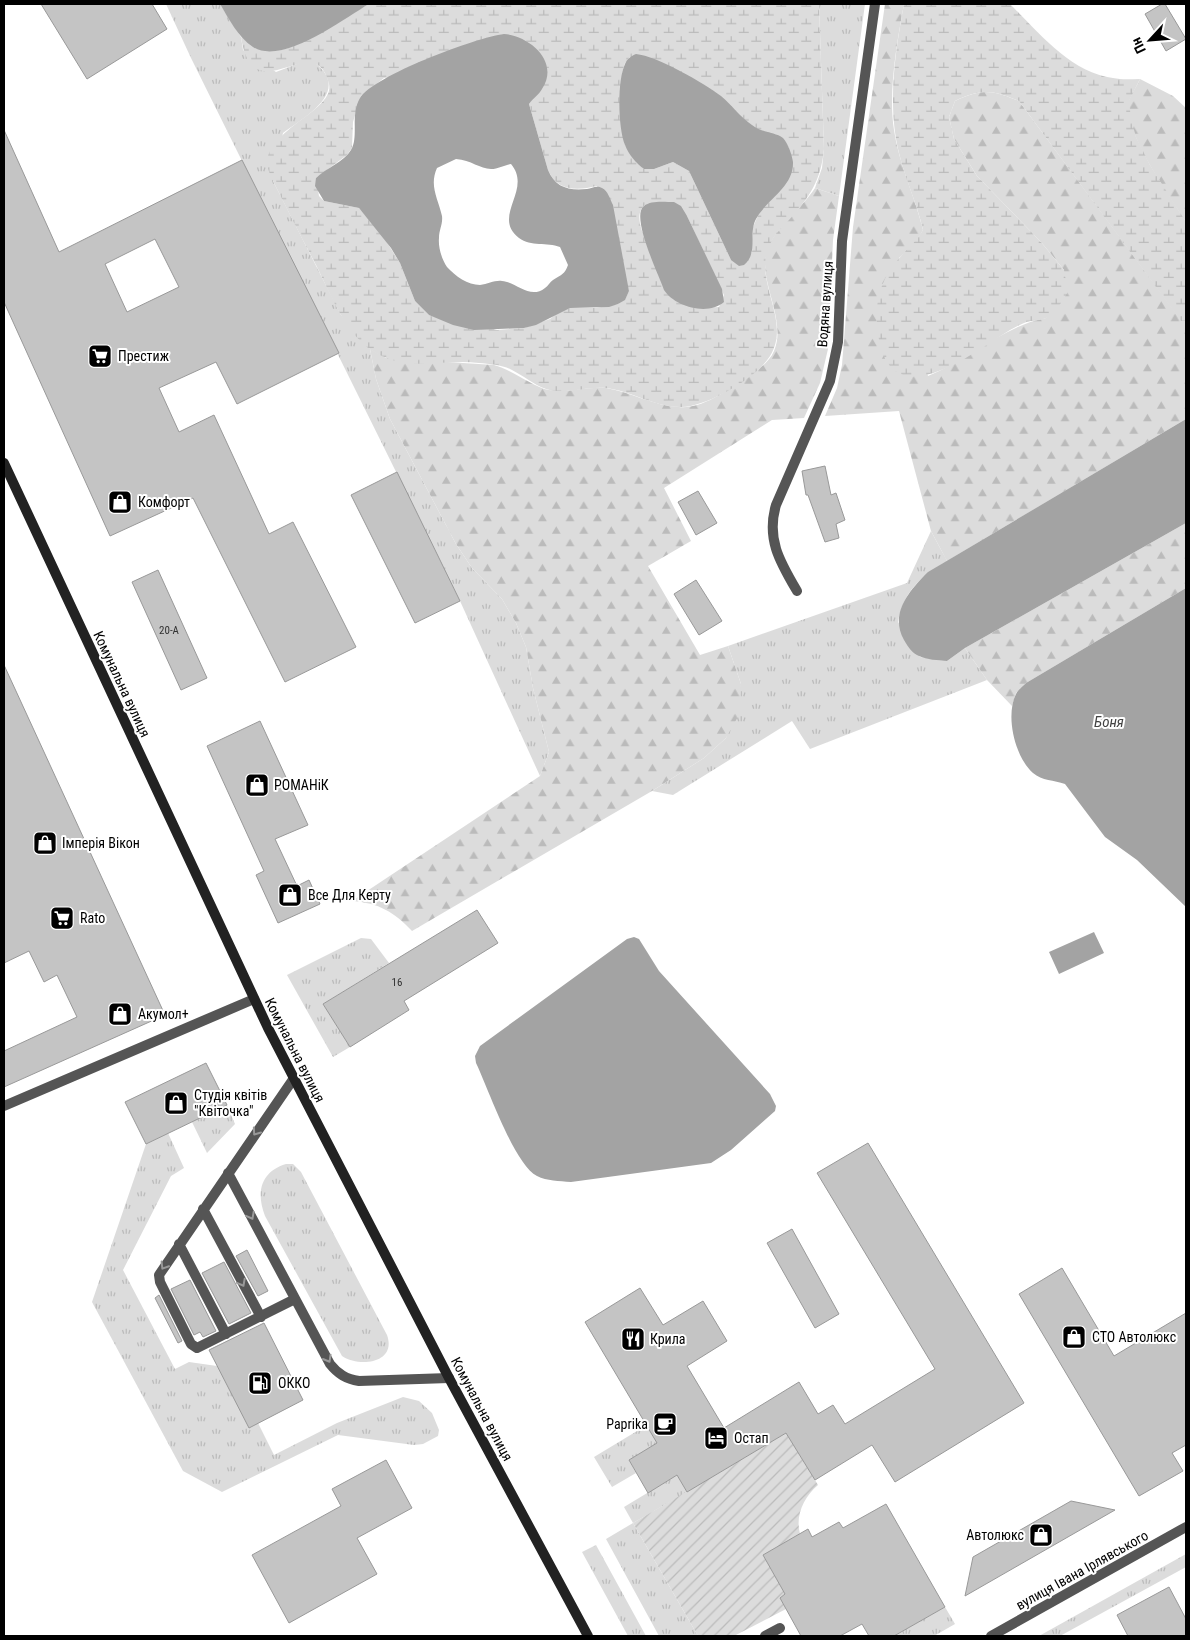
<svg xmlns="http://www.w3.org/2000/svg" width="1190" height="1640" font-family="'Roboto Condensed',sans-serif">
  <defs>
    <pattern id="grass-tufts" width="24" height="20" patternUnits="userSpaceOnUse" patternTransform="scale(1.25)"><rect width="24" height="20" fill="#dcdcdc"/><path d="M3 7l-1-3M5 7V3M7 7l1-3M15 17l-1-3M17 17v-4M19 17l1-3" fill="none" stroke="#bbb"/></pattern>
    <pattern id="forest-firs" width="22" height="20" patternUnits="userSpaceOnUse" patternTransform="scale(1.25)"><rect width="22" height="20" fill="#dcdcdc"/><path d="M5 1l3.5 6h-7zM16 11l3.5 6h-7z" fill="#bbb"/></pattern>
    <pattern id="wetland-marsh" width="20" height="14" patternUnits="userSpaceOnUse" patternTransform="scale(1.25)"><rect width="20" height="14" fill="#dcdcdc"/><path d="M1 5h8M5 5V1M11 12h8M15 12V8" fill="none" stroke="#bbb"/></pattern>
    <pattern id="garden-furrows" width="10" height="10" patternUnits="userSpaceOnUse" patternTransform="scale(1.25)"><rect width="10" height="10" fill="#dcdcdc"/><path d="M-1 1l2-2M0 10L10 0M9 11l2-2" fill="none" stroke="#bbb"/></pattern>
  </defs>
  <rect width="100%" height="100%" fill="#fff"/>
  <path fill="url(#grass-tufts)" d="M166,4H220L241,37L243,50L276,72L302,62H314C352,91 307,115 283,133L273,181L341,315L370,349L376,379L390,419L456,544L472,568L502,599L516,623L526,647L533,688L549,752L540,776L460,601L191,58Z
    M819,4H865L839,196L815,188L822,168L824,149Z
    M931,531L947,561C921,576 903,592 898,622L920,657L947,661L965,648L987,680L810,749L792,721L673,795L652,791L704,758L726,738L741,684L728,646L907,583Z
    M361,938L371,939L389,963L323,1004L350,1047L333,1057L287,975Z
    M227,1105L235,1124L207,1153L192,1122Z
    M168,1133L184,1168L171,1176L123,1270L175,1369L189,1362L217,1366L258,1423L274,1455L337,1423L403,1397L419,1401L432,1413L439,1430L438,1436L423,1444L414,1445L338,1435L222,1492L183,1471L92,1302L146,1144Z
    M286,1164H293L301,1172L387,1335C397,1363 360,1368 342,1356L265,1216C256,1193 260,1172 286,1164Z
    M647,1425L658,1443L629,1460L636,1473L612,1487L594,1457Z
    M677,1475L687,1492L633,1523L698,1636H659L606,1539L633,1523L624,1507Z
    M596,1545L646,1636H628L582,1552Z
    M1186,1554V1567L1060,1636H1039Z
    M945,1607L955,1624L934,1636H894Z"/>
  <path fill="url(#forest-firs)" d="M885,4H904C897,42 888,92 894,130C899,165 915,196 923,230L914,245L899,258L928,376C967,360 1006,325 1046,318L1064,270L1041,242L977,176L954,139L949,117L955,101C982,88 992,90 1019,101L1181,320L1186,321V419L947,561L931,531L899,411L825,416L837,388L842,365L853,227Z
    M1140,79L1173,96L1186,108V222C1170,197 1121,129 1129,100C1132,93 1137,86 1140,79Z
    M815,188L839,196L833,240L828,349L820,383L804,418L772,420L664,488L691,541L648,566L700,655L728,646L741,684L740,713L726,738L704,758L652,791L412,931C394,912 379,903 352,901L540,776L549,752L533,688L526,647L516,623L502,599L472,568L456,544L390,419L376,379L370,349L386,358L494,365C513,370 533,387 549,390C568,393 587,386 606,388C631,392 654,406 679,407C700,409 724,393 741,381C753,373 768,365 774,351C788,319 755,277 768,247C779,224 802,208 815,188Z
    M1186,523V588L1026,683L1016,693L1012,706L987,680L965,648Z"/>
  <path fill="url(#wetland-marsh)" fill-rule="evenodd" d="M369,4H819L824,149C821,180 810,197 789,220C781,228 773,236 769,247C752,284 799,328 763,365C748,382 703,408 680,407C655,407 631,391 606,388C587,386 565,395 546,389C534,385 524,376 512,370C503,365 490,364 479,363C441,358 407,374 371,350C344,331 330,293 316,265C301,237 287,209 273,181C271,176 267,168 267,163C269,128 335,110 329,84C315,25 253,116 241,37C257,50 269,53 289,48ZM630,57L712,90C729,102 742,121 760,131C773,138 781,133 789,148L756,220L753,227L752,253L731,260L689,171L673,162L654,169H644L637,163L625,145L622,73L625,63ZM544,61C550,86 541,86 529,104L548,170C557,191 576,191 597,186L629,291L625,299L618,304L596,308H570L560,311L550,319L524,328L497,330L429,315L415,301L400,263L381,233L359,208L324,201L319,196L316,178L347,155L352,148L353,122L361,96L384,78ZM645,205L687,216L724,295L719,307L700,308L642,231C639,221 637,212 645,205Z
    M904,4H1010C1038,32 1071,73 1113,78C1122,80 1131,79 1140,79L1129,101L1131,119L1136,137L1150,165L1186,222V321H1181L1019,101C993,90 981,88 955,101L949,117L954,139L977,176L1041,242L1064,270L1068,292C1062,301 1056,313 1046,318C1042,320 1036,320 1031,321C1024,322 1016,327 1010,330C977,350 896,415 880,344C875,323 875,301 884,281C893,260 912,248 923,230C917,203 905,179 899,153C887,105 895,52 904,4Z"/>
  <path fill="url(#garden-furrows)" d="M786,1433L818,1485C804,1497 795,1515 800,1534L763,1555L785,1594L780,1598L786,1609L734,1636H698L633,1523Z"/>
  <path fill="#a3a3a3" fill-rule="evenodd" d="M220,4H369C343,19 282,66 253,47C238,37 229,19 220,4Z
    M504,34C530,36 560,62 542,89C539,95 533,98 529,104L548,170C555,187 568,191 587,189C592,188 597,185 602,188C608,191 610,199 613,205L629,291L625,300L618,304L609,307L570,308L536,325L524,328L474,330L453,325L429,315L415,301L400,263L391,248L359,208L324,201L315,186L316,178C326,168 344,162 351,150C359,137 350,115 360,98C373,76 477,37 504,34ZM456,159C471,160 480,169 491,169C498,169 505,165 511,164C533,190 491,216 519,238C531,247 547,242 560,247L568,265C565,274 561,275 553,280C550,282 548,286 545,288C530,300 516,282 502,281C495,280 488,284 480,285C468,285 455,276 447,267C442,260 438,247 439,238C439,230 443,224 442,216C438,198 429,186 437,168Z
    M636,54C657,56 704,83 721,96C732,105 740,117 752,125C762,133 775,132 783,138C788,143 792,155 793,162C794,187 767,199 756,219C748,234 759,252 744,265L739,266L731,260L689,171L673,162L654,169H644C636,163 629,155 625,145C618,128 617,81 625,64C627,59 631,56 636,54Z
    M674,202L681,206L687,216L722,289L724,302C708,316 675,307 664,290C659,275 630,216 644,206C651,200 665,202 674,202Z
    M1186,419V523L965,648L947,661C938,660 927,660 919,656C912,653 908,647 904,640C889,613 910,590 928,572Z
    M1186,588V907L1137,860L1105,837L1065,784C1054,780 1042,781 1033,773C1015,757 1005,716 1016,694C1018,690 1023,686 1026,683Z
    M1094,932L1104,953L1059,974L1049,952Z
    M634,937L639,939L659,971L770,1094L776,1106L775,1111L731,1150L711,1163L571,1182C559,1181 547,1181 537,1176C514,1164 488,1088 476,1063L475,1056L480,1046L627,939Z"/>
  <path fill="#c4c4c4" stroke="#999" fill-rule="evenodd" d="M41,4H152L167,29L87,79Z
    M1162,4H1165L1186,39L1166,51L1145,14Z
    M4,130L59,252L242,160L339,353L237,404L216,362L159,388L179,432L214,415L269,534L293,522L356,647L285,682L193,498L110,536L4,302ZM155,239L179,287L127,312L105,264Z
    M825,466L831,495L836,493L845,520L836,524L839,538L825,542L808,495H806L802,471Z
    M397,472L460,601L415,623L351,495Z
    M698,491L717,523L696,535L678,502Z
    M158,570L207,678L181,690L132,582Z
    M696,580L722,621L699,635L674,594Z
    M4,665L165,1015L4,1087V1051L77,1017L57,975L44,982L29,951L4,963Z
    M260,721L308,825L275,839L297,886L309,880L320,904L278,923L256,875L264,871L207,746Z
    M477,910L498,943L404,1001L409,1010L350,1047L323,1004Z
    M206,1063L227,1105L146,1144L125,1102Z
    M868,1143L1024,1403L895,1482L872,1445L815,1480L786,1433L687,1492L677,1475L648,1493L629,1460L657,1443L585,1322L640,1288L663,1325L703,1301L727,1341L687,1366L724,1428L799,1382L818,1414L833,1405L845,1424L935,1369L817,1173Z
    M792,1229L839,1314L815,1328L767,1243Z
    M247,1250L268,1291L258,1296L236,1256Z
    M224,1262L251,1313L229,1324L202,1273Z
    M1062,1268L1114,1356L1186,1313V1445L1172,1453L1183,1471L1139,1496L1019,1294Z
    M190,1280L216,1331L203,1337L200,1332L194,1335L171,1289Z
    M159,1295L182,1341L178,1343L155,1298Z
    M264,1323L303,1400L249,1428L209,1350Z
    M386,1460L412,1508L357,1538L377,1574L289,1623L252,1555L341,1506L332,1489Z
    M1071,1501L1115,1510L965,1596L973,1557Z
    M886,1504L945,1607L894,1636H869L862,1624L840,1636H801L780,1598L785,1594L763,1555L808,1529L812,1537L839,1522L843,1528Z
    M1169,1587L1186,1619V1636H1128L1117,1615Z"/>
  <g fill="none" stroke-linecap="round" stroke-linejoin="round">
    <path stroke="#555" stroke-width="10" d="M797,591C780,562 766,539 776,505L830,381L838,342L842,241L875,4
      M294,1078L159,1275L160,1282L191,1344L197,1348L295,1299
      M4,1106L254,999
      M228,1173L330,1364C338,1374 346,1379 359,1381L449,1378
      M203,1209L261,1317
      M179,1244L226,1334
      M765,1636L780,1628"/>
    <path stroke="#555" stroke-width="10" d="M991,1636L1186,1527"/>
    <path stroke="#222" stroke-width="10" d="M4,463L268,1028L449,1378L588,1636"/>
  </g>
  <defs><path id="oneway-chevron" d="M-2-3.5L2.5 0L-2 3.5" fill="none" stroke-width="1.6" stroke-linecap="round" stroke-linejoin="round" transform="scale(1.25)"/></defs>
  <g stroke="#999">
    <use href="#oneway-chevron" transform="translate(256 1132) rotate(125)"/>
    <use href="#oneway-chevron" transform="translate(251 1216) rotate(62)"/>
    <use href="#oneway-chevron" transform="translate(164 1266) rotate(122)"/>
    <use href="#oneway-chevron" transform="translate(242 1283) rotate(62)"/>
    <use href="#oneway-chevron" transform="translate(328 1359) rotate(60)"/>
  </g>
  <defs>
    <g id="supermarket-square" transform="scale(1.25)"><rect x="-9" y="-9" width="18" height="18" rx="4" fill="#000" stroke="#fff"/><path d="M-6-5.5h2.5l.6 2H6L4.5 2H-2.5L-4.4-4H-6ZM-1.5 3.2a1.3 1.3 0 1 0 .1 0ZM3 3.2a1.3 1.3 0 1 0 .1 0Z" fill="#fff"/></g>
    <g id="shop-square" transform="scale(1.25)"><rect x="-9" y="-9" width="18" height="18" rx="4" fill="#000" stroke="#fff"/><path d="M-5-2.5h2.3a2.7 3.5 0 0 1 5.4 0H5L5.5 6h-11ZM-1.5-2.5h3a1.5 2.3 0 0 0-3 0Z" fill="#fff"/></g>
    <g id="restaurant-square" transform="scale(1.25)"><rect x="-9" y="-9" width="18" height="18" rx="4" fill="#000" stroke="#fff"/><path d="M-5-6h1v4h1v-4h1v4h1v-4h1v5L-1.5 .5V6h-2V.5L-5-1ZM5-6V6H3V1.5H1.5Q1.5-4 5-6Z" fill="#fff"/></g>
    <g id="fuel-square" transform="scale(1.25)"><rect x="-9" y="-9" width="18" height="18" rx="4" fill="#000" stroke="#fff"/><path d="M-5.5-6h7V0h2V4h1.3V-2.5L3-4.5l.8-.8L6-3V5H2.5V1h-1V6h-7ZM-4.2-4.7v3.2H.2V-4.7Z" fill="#fff"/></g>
    <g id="cafe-square" transform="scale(1.25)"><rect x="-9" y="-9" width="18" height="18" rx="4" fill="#000" stroke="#fff"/><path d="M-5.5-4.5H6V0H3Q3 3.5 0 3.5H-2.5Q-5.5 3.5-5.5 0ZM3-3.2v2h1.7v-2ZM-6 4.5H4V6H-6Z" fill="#fff"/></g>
    <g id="hotel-square" transform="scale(1.25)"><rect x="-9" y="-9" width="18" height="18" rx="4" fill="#000" stroke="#fff"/><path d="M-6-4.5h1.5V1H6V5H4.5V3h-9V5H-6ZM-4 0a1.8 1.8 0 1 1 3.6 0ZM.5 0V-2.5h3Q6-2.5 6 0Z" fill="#fff"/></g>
  </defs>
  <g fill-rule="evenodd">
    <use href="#supermarket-square" x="100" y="356"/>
    <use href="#shop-square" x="120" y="502"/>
    <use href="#shop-square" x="257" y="785"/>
    <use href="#shop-square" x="45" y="843"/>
    <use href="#shop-square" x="290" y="895"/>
    <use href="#supermarket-square" x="62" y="918"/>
    <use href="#shop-square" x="120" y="1014"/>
    <use href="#shop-square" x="176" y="1103"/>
    <use href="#shop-square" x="1074" y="1337"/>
    <use href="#restaurant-square" x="633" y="1339"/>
    <use href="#fuel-square" x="260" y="1383"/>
    <use href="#cafe-square" x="665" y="1424"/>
    <use href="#hotel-square" x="716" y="1438"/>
    <use href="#shop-square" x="1041" y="1535"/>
  </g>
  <g text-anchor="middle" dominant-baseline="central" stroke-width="4" stroke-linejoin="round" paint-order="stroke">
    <g font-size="11" fill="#313131">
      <text x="169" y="630">20-А</text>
      <text x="397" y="982">16</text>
    </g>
    <g font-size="14" fill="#000" stroke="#fff">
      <text transform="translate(825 304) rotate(-86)">Водяна вулиця</text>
      <text transform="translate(122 684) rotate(65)">Комунальна вулиця</text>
      <text transform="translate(295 1050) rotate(63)">Комунальна вулиця</text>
      <text transform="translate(482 1409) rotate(62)">Комунальна вулиця</text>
      <text transform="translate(1082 1570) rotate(-29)">вулиця Івана Ірлявського</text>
    </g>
    <g font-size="14" fill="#000" stroke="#fff" text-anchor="start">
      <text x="118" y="356">Престиж</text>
      <text x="138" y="502">Комфорт</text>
      <text x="274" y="785">РОМАНіК</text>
      <text x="62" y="843">Імперія Вікон</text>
      <text x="308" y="895">Все Для Керту</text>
      <text x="80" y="918">Rato</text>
      <text x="138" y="1014">Акумол+</text>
      <text x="194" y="1095">Студія квітів<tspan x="194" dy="16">"Квіточка"</tspan></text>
      <text x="1092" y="1337">СТО Автолюкс</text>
      <text x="650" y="1339">Крила</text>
      <text x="278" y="1383">ОККО</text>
      <text x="648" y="1424" text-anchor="end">Paprika</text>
      <text x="734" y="1438">Остап</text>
      <text x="1024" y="1535" text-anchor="end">Автолюкс</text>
    </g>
    <g font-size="15" font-style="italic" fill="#444" stroke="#fff">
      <text x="1109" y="722">Боня</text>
    </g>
  </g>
  <rect width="1190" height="1640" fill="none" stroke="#000000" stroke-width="10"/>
  <g transform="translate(1150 40) rotate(244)" stroke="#ffffff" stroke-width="4" paint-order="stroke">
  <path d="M0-4L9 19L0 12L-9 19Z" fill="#000000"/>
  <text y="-8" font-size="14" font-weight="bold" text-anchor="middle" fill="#000000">Пн</text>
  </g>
</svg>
